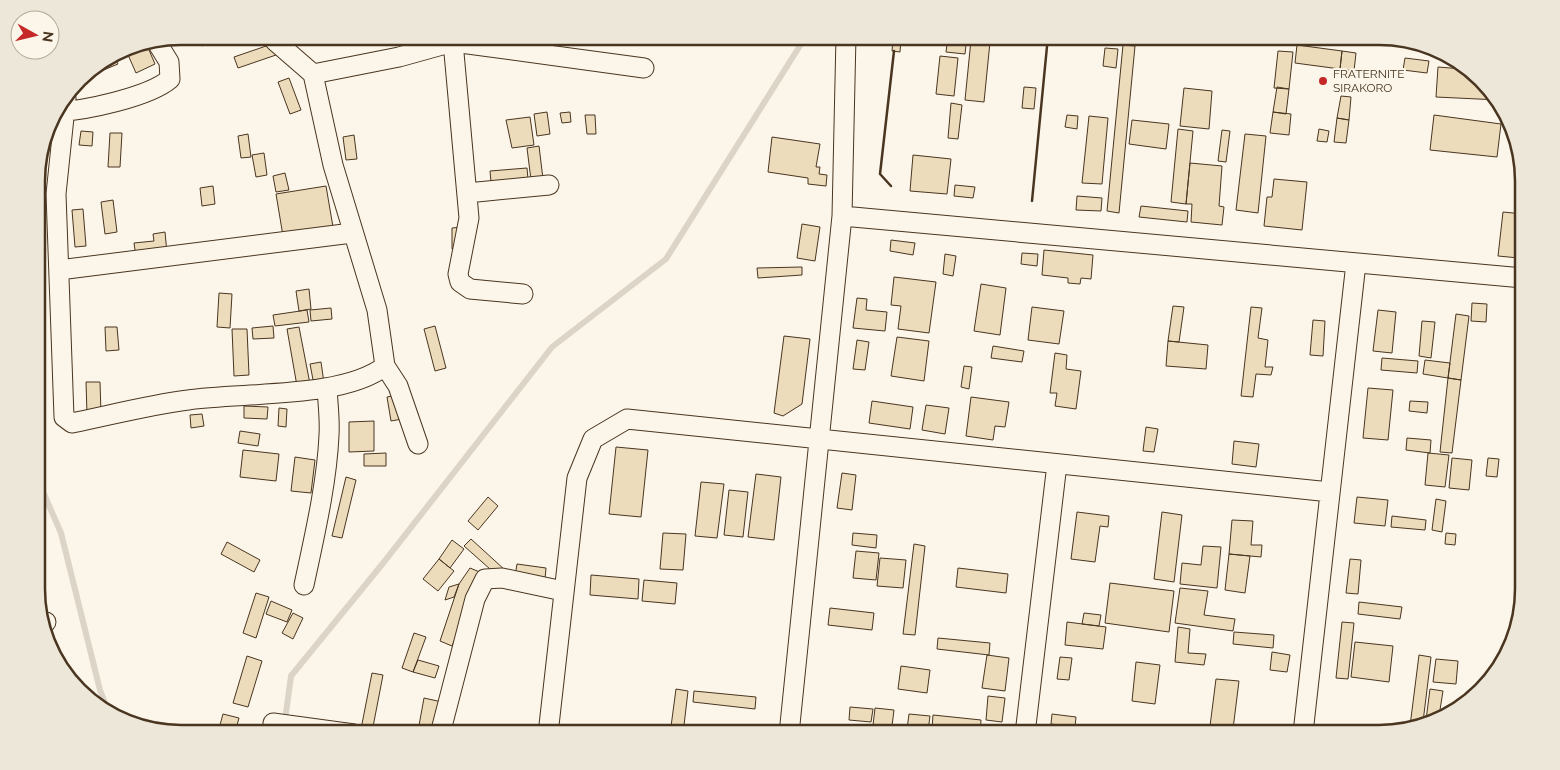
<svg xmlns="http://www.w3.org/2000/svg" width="1560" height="770" font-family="Raleway,sans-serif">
  <rect width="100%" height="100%" fill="#fbf6e9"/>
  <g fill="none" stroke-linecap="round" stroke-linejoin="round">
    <path stroke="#dcd4c6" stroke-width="6" d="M37,478L61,533L100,690L109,713
      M286,713L291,676L384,562L552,347L666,259L806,36"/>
  </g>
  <path fill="#ecdcbc" stroke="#4a3520" d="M198,36H221L202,46Z
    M493,36H520V40Z
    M523,36H544L543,44L523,40Z
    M948,36H967L965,54L946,52Z
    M893,39L901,40L900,52L892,51Z
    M971,40L990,42L984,102L965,100Z
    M146,43L155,64L136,73L125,48Z
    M272,44L276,55L238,68L234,57Z
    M1123,45L1135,46L1119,213L1107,211Z
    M1297,45L1342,51L1340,69L1295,63Z
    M1105,48L1118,49L1116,68L1103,66Z
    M1278,51L1293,52L1289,89L1274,88Z
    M1342,51L1356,53L1354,71L1340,69Z
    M113,55L118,64L94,74L91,69Z
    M940,56L958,58L954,96L936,94Z
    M1405,58L1429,61L1427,73L1403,70Z
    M1438,67L1463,69L1499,100L1436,97Z
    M289,78L301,110L290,114L278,82Z
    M1024,87L1036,88L1034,109L1022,108Z
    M1277,87L1289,89L1286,114L1273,112Z
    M1184,88L1212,91L1209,129L1180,126Z
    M1341,96L1351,97L1349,120L1337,118Z
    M951,103L962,105L958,139L948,138Z
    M547,112L550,134L537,136L534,114Z
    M570,112L571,122L562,123L560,113Z
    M1273,112L1291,114L1289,135L1270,133Z
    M585,115H595L596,134H587Z
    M1067,115L1078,116L1077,129L1065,127Z
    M1434,115L1501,124L1497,157L1430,150Z
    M1089,116L1108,118L1102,184L1082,183Z
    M530,117L534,145L512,148L506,120Z
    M1337,118L1349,120L1346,143L1334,142Z
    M1132,120L1169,124L1166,149L1129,144Z
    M1178,129L1193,131L1186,204L1171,202Z
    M1319,129L1329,131L1327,142L1317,141Z
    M1222,130L1230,131L1226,162L1218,161Z
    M81,131L93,132L92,146L79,145Z
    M110,133H122L120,167H108Z
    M248,134L251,157L241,158L238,136Z
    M1245,134L1266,136L1258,213L1236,210Z
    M354,135L357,159L346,160L343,137Z
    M772,137L820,144L816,167H820L819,174L827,175L826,186L808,184V178L768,172Z
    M539,146L543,179L531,180L527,148Z
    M264,153L267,175L256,177L252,155Z
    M913,155L951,159L947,194L910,191Z
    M1190,163L1222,166L1219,206L1224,207L1222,225L1191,222L1192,204H1186Z
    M527,168L528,179L491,182L490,171Z
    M285,173L289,190L276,192L273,176Z
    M1274,179L1307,182L1302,230L1264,226L1267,197H1272Z
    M955,185L975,187L973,198L954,196Z
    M213,186L215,204L202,206L200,188Z
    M326,186L333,227L283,236L276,194Z
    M1077,196L1102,198L1101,211L1076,210Z
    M113,200L117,232L105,234L101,202Z
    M1141,206L1188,211L1187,222L1139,217Z
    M83,209L86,246L75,247L72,210Z
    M1503,212L1523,214L1519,258L1498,256Z
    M802,224L820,227L815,261L797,258Z
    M463,227V250L452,249V228Z
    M165,232L167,253L136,257L134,243L154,241L153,234Z
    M891,240L915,243L913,255L890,251Z
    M1044,250L1093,255L1091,279L1081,278L1080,284L1068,283V278L1042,275Z
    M1022,253L1038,254L1037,266L1021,264Z
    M945,254L956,256L953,276L943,274Z
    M802,267V275L758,278L757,268Z
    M894,277L936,282L929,333L898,329L901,306L891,305Z
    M981,284L1006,288L1000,335L974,331Z
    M309,289L311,309L299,311L296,291Z
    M219,293L232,294L230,328L217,327Z
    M857,298L867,299L866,310L887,312L885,331L853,328Z
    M1472,303L1487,304L1486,322L1471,321Z
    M1173,306L1184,307L1179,342L1168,341Z
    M1032,307L1064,311L1059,344L1028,340Z
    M1251,307L1262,308L1258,338L1268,340L1265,367H1273L1271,375L1256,374L1253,397L1241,396Z
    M331,308L332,319L311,321L310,310Z
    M307,310L309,322L275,326L273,315Z
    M1378,310L1396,312L1392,353L1373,351Z
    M1456,314L1469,316L1461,380L1448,378Z
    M1313,320L1325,321L1323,356L1310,355Z
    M1422,321L1435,322L1431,358L1419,356Z
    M273,326L274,338L253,339L252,328Z
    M435,326L446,368L435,371L424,329Z
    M105,327H117L119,350L106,351Z
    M299,327L310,384L297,386L287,329Z
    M232,329H247L249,375L234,376Z
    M784,336L810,339L802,404L783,416L774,413Z
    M897,337L929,341L924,381L891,376Z
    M857,340L869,342L865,370L853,369Z
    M1168,341L1208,345L1206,369L1166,366Z
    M993,346L1024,351L1022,362L991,358Z
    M1055,353L1067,355L1066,369L1081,371L1076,409L1055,406L1057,393H1050Z
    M1382,358L1418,361L1417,373L1381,370Z
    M1425,360L1450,363L1448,378L1423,374Z
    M321,362L324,383L314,385L310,364Z
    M964,366L972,367L969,389L961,387Z
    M1448,378L1461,380L1452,453L1440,452Z
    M86,382H100L101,413L87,414Z
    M1368,388L1393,390L1388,440L1363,438Z
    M398,395L402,419L391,421L387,397Z
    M971,397L1009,402L1005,427L995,426L993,440L966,436Z
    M872,401L913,407L910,429L869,423Z
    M1410,401L1428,402L1427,413L1409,411Z
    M926,405L949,408L945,434L922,430Z
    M244,406L268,407L267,419L244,418Z
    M279,408L287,409L286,427L278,426Z
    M202,414L204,426L191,428L190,415Z
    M374,421V451L349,452V422Z
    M1146,427L1158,429L1154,452L1143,451Z
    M240,431L260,434L258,446L238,443Z
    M1407,438L1431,440L1430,453L1406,450Z
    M1234,441L1259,444L1256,467L1232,464Z
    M616,447L648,450L641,517L609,514Z
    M243,450L279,454L276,481L240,477Z
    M386,453V466H364V454Z
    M1428,453L1449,455L1445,487L1425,485Z
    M295,457L315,460L311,493L291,491Z
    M1452,458L1472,460L1469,490L1449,488Z
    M1488,458L1499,459L1497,477L1486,476Z
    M842,473L856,475L852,510L837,508Z
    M756,474L781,477L774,540L748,537Z
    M346,477L356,480L342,538L332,536Z
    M701,482L724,484L717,538L695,536Z
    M729,490L748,492L743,537L724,535Z
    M488,497L498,506L478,530L468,521Z
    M1357,497L1388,500L1385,526L1354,523Z
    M1436,499L1446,501L1442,532L1432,530Z
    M1077,512L1109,516L1108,527L1100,526L1095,562L1071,559Z
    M1162,512L1182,515L1174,582L1154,579Z
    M1392,516L1426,520L1425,530L1391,527Z
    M1232,520L1253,521L1251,545H1262L1261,557L1229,554Z
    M663,533L686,534L683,570L660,569Z
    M853,533L877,535L876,548L852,545Z
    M1446,533L1456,534L1455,545L1445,544Z
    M471,539L505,570L499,577L464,546Z
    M452,540L464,549L450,568L439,559Z
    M227,542L260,560L254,572L221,554Z
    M914,544L925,546L915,635L903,634Z
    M1203,546L1221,547L1217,588L1180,584L1182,563L1201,565Z
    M856,551L879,553L876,580L853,578Z
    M1229,554L1250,556L1245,593L1225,590Z
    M880,558L906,560L903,588L877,586Z
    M439,559L454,571L438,591L423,579Z
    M1350,559L1361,560L1358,594L1346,593Z
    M517,564L546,568L545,579L515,576Z
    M470,568L482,573L452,646L440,641L459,584Z
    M958,568L1008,574L1006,593L956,587Z
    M591,575L639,579L638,599L590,595Z
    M644,580L677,583L675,604L642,601Z
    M1110,583L1174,591L1169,632L1105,623Z
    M459,584L454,597L445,600L449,587Z
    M1180,588L1208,591L1204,615L1235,619L1233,631L1175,623Z
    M256,593L269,597L256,638L243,633Z
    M271,601L292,610L287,622L266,614Z
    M1359,602L1402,607L1400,619L1358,614Z
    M830,608L874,613L872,630L828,625Z
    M293,613L303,618L293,639L282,633Z
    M1084,613L1101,615L1099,626L1082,624Z
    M1067,622L1106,627L1103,649L1065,645Z
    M1342,622L1354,623L1348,679L1336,678Z
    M1178,627L1190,629L1188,653L1206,654L1204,665L1175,662Z
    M1234,632L1274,635L1273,648L1233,644Z
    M414,633L426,637L413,672L402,668Z
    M938,638L990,643L989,655L937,649Z
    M1355,642L1393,646L1389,682L1351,677Z
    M1272,652L1290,655L1287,672L1270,670Z
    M987,655L1009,658L1005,691L982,688Z
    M1419,655L1431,657L1423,722L1410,726Z
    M247,656L262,661L248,707L233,703Z
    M1060,657L1072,658L1069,680L1057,679Z
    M1436,659L1458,661L1456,684L1433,682Z
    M418,660L439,666L435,678L413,672Z
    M1136,662L1160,665L1155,704L1132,701Z
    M901,666L930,670L927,693L898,689Z
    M372,673L383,675L372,732L361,729Z
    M1216,679L1239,681L1233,729L1210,726Z
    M676,689L688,691L683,734H670Z
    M1430,689L1443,691L1439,716L1426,720Z
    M694,691L756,697L755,709L693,702Z
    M988,696L1005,698L1002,722L986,720Z
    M424,698L442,702L432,734L418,731Z
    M850,707L873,709L871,722L849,720Z
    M875,708L894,710L891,734H872Z
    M223,714L239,718L236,729L220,725Z
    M909,714L930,716L928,731L907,729Z
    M1052,714L1076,717L1075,727L1051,724Z
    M933,715L981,720L980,734L932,729Z
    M1387,726L1404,728L1386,733Z"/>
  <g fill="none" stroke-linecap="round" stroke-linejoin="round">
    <g stroke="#4a3520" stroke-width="21">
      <path id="minor" d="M313,74L399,57L453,42V36
        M66,98L56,194L64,417L72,423C111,415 149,405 188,400C241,392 343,399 385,366L377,310L333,165L313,74L275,41L273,36
        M55,112C84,111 149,97 170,79L169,62L156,41
        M467,193L549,185
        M842,216L1523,278
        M59,270L352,233
        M523,294L470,289L460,282L458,274L469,218L453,42L644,68
        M385,366L398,386L418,444
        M304,585C314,538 327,483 329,435C330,420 328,404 327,389
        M43,622H46
        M273,723L354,734
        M1303,733L1356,263
        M440,734L475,599L485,579L502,578L563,591
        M548,734L577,478L593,439L627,419L1330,492
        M789,734L842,216L846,36
        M1025,734L1057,464"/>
    </g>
    <use href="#minor" stroke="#fbf6e9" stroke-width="19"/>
    <path stroke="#4a3520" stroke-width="2.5" d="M891,186L880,174L894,51
      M1032,201L1048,36"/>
  </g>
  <circle fill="#c62828" stroke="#fbf6e9" stroke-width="2" cx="1323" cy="81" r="5"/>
  <g text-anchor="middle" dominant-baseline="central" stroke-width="4" stroke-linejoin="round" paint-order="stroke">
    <g font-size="12" fill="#4a3520" stroke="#fbf6e9" text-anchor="start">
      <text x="1333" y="74">FRATERNITE<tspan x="1333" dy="14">SIRAKORO</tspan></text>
    </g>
  </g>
  <path d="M0 0H1560V770H0ZM181 45H1379A136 136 0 0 1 1515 181V589A136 136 0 0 1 1379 725H181A136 136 0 0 1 45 589V181A136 136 0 0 1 181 45Z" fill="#ede7d9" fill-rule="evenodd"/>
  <path fill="none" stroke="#4a3520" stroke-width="2.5" d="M181 45H1379A136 136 0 0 1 1515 181V589A136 136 0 0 1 1379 725H181A136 136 0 0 1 45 589V181A136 136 0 0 1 181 45Z"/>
  <g transform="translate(35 35) rotate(98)"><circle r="24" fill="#fbf6e9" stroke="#b4a999"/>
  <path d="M0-4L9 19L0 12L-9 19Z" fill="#c62828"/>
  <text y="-8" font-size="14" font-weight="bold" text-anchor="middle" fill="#4a3520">N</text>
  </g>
</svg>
